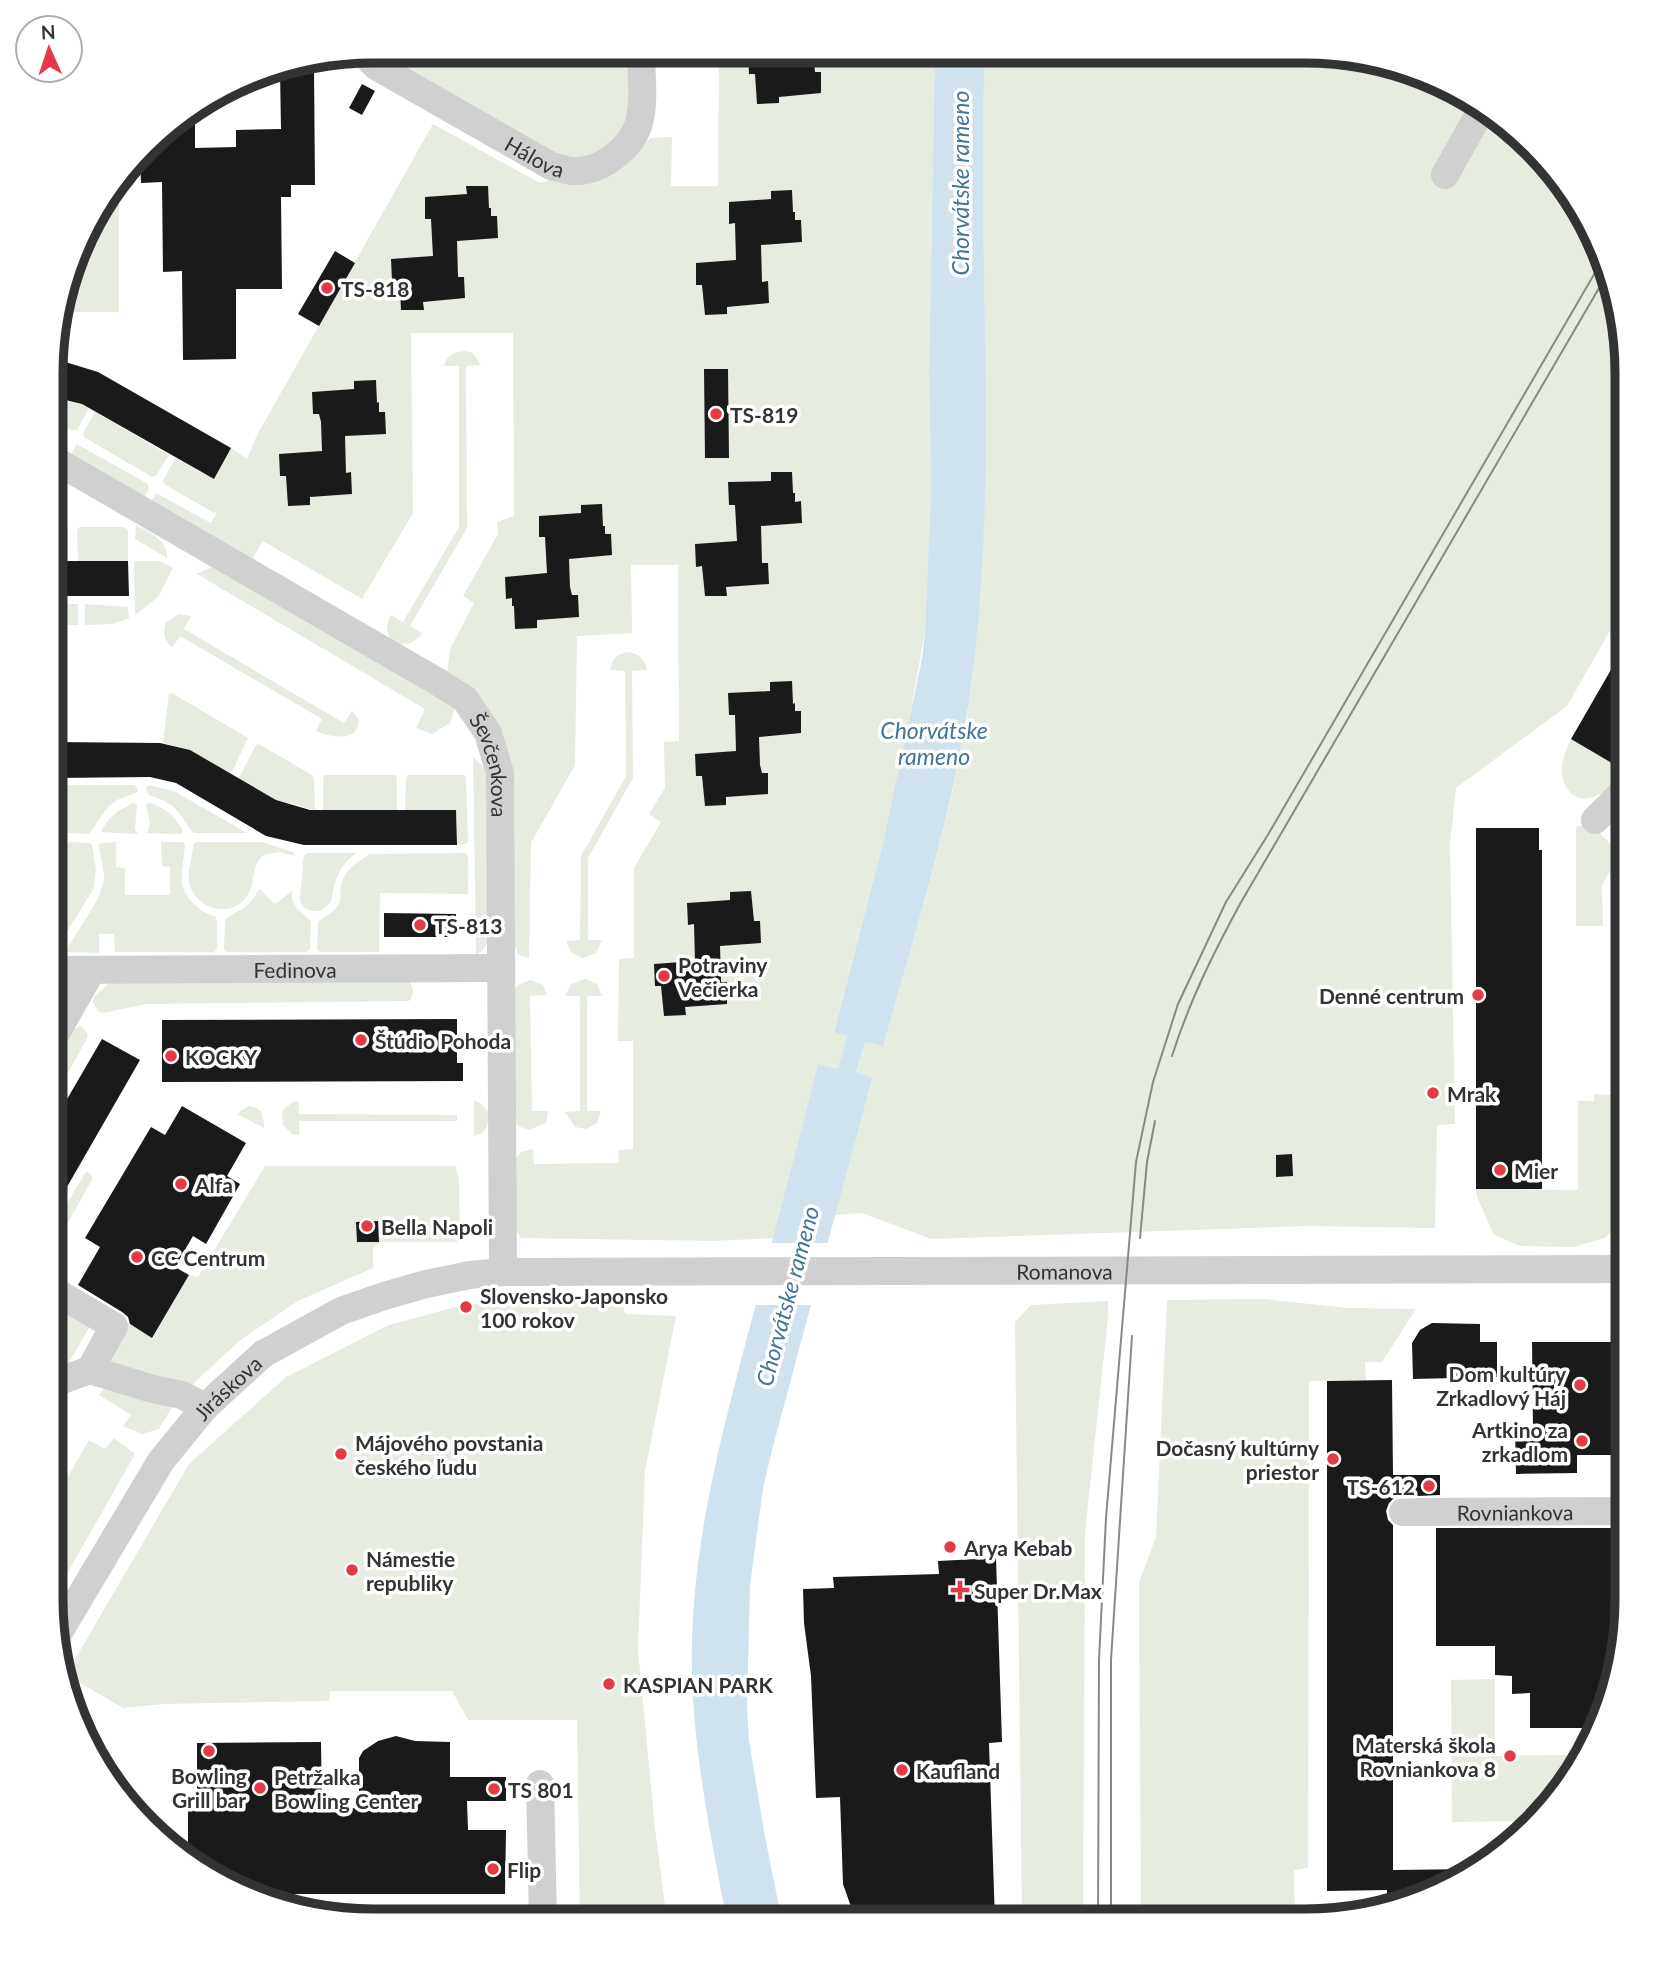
<svg xmlns="http://www.w3.org/2000/svg" width="1678" height="1972" font-family="Lato,sans-serif">
  <rect width="100%" height="100%" fill="#fff"/>
  <path fill="#e6ecdf" d="M378,51L633,52L632,110L617,141L600,155L559,160L387,62Z
    M719,52H935L929,371L931,490L925,631L904,749L884,839L834,1031L847,1036L838,1070L818,1065L774,1238L715,1241L521,1238L513,1224L515,1159L521,1152L533,1149L534,1164L618,1163L619,1150L633,1149V1041H618L619,959L634,958V868L661,822L649,814L665,788L664,742L679,741L678,565H631L632,633L577,636L575,765L531,843L529,958L519,955L511,938L503,734C486,702 478,693 447,675L450,649L474,603L463,596L498,534L497,522L514,516L513,333H411L413,513L362,599L263,541L251,561L150,504L156,493L211,523L217,512L214,513L164,484L163,481L175,458L205,475L231,448L247,459L257,435L433,124L540,183L630,154L651,138L672,137L671,186H718Z
    M985,53L1347,54L1484,105L1584,212L1616,290L1627,373V601L1567,706L1456,788L1450,844L1455,1124L1437,1125L1435,1228L1306,1226L931,1239L862,1213L835,1215L871,1078L856,1072L865,1042L883,1045C920,915 961,791 975,655C996,455 977,253 985,53Z
    M119,182V312H60L94,212Z
    M465,351L473,353L481,365L466,366L467,528L410,626L422,633C415,644 405,646 392,643C387,634 385,625 391,615L403,622L459,527V366H444C446,355 455,352 465,351Z
    M53,398L82,404L89,408L77,430H72L53,423Z
    M95,412L169,455L156,476L152,477L84,437L83,433Z
    M77,444L148,484L149,489L143,500L70,456Z
    M136,525C150,533 167,539 167,558L135,539Z
    M53,527H66L68,530V561H53Z
    M80,527H124L128,530V561H78L77,530Z
    M134,561H159L173,568L158,597L135,615Z
    M210,568H218L453,704L454,711L450,723L432,734L416,728L425,709L197,574Z
    M53,604H78V625H53Z
    M85,604L128,607L129,618L113,624L85,625Z
    M179,614L191,616L184,629L344,723L352,711L358,718C362,742 331,738 316,731L322,719L180,636L172,648C164,640 163,634 166,622Z
    M627,652C639,653 644,658 647,670L632,671L633,778L588,858V940H602L596,953L583,958L571,952L566,941L580,940L581,856L626,776L625,671L610,670C612,659 617,654 627,652Z
    M169,693H172L248,738L231,774L190,750L163,743Z
    M1571,739L1627,771C1614,787 1582,814 1566,787C1563,781 1561,773 1562,766C1563,756 1568,747 1571,739Z
    M259,744L312,775L314,778L315,810L276,800L239,778L256,745Z
    M473,757L484,767L488,775V941L482,951L476,954Z
    M325,775H395L397,778V810H323V778Z
    M408,775H464L466,777L468,842L465,844L457,845L456,810H405L406,778Z
    M53,785L58,788V830L52,829Z
    M69,785H134L137,788L138,792L117,800L107,808L89,834L68,833L66,831L65,788Z
    M149,785L174,791L247,833H194C175,811 181,806 149,795L146,788Z
    M134,803L137,805L135,829L138,834L101,832C109,816 118,810 134,803Z
    M149,803C166,807 175,817 183,831L181,834L146,833C154,823 147,815 146,805Z
    M1582,825H1591L1607,840L1618,856L1602,886L1603,926H1576V827Z
    M58,841L59,891H52V847Z
    M69,842L89,843L92,845L96,869L94,888L68,930H66V845Z
    M116,842V867L125,868V895H170V867L162,866L161,842H183L185,845C184,870 174,885 195,905C201,911 206,914 215,916L217,920V949L214,952H115L114,934H99V953L66,952C76,930 102,901 104,878C104,867 100,856 99,845L102,843Z
    M196,842H262L293,852L295,856L278,852L262,856C250,870 256,883 247,896C231,920 194,909 189,882C187,870 193,857 193,845Z
    M307,853H357C338,865 335,881 331,902L320,911C294,911 300,897 302,879C303,871 302,864 304,856Z
    M465,853L468,856V894L380,893L379,952H320L317,949L318,922C325,915 335,913 339,903C341,898 340,892 341,886C344,870 357,862 370,854Z
    M258,890H261L275,904L292,891C292,911 301,909 311,922L310,950L307,952H227L224,949L225,920C238,908 250,910 258,890Z
    M1627,962V1000L1623,1018L1614,1012Z
    M585,979L597,984L602,996H587V1111H601L597,1123L586,1129L575,1127L565,1112L580,1111V996H565L571,984Z
    M407,980C414,986 415,993 409,1001L147,1004L103,1013L98,1011L93,1002L94,997L110,982Z
    M530,980L543,985L547,995L530,996L532,1111H548L546,1123L529,1130L518,1126L511,1115L510,995L518,985Z
    M80,1026L88,1034L86,1041L52,1100V1064L72,1030Z
    M1594,1094L1624,1096L1627,1122V1211L1623,1219L1605,1238L1574,1247L1520,1246L1494,1235L1477,1197L1476,1189L1578,1190V1101H1594Z
    M474,1100L480,1103L489,1112C488,1124 488,1133 474,1136Z
    M298,1101L299,1114L457,1115V1121H299V1135L292,1134L283,1125L282,1112L291,1103Z
    M248,1106C262,1107 264,1115 264,1128L237,1114Z
    M265,1166H456L459,1180L460,1242H380L373,1249V1268L298,1301L239,1341L177,1399L159,1429L142,1434L123,1426L131,1415L99,1395L114,1373L100,1366L122,1320L153,1338L189,1275L198,1277Z
    M88,1172L93,1178L65,1228L61,1229L56,1223L85,1173Z
    M51,1299L92,1323L65,1369L59,1371L51,1356Z
    M1262,1299L1347,1308L1416,1309L1382,1362H1365L1366,1380L1309,1381L1308,1868L1294,1870L1295,1921H1141L1139,1582L1156,1537L1167,1300Z
    M622,1300L625,1314L676,1316L645,1471L638,1649L655,1829L667,1921H580L577,1720H468L452,1691H330L329,1701L163,1704L123,1708L75,1680V1659L189,1464L286,1377L389,1325L467,1304Z
    M1108,1301V1318L1085,1533L1083,1921H1022L1015,1322L1031,1305Z
    M114,1438L135,1454L51,1602V1506L89,1440L105,1449Z
    M1495,1679V1756L1566,1755L1567,1783L1527,1821L1452,1822L1451,1680Z
    M1326,1906L1346,1907L1355,1912L1326,1920Z"/>
  <path fill="#cfe2ee" d="M935,52L985,53C977,253 997,455 975,655C960,792 920,915 883,1046L865,1042L856,1072L872,1078L772,1450L763,1488L750,1586L747,1708L749,1740L765,1837L782,1921H727C710,1834 689,1730 692,1642C695,1531 722,1433 750,1326C773,1239 796,1151 818,1064L838,1069L847,1036L834,1032L884,839L922,659L925,631L931,490L929,371Z"/>
  <path fill="#fff" d="M769,1243H831L815,1305H752Z"/>
  <path fill="#1a1a1a" d="M748,52H813L815,72H821V93L779,97V103L757,104L755,74H749Z
    M314,70L315,185H291V197H281L282,289H236V359L183,360L182,271L163,272L162,182L141,183L140,156L161,131L195,111V148L236,147V130L281,129L280,71Z
    M362,84L375,91L362,115L349,108Z
    M466,186H488L489,208H491V216H497L498,238L457,241L458,277H464L465,298L423,302L424,310H401L400,289L398,281H392L391,259L433,256L431,219H425V197L467,194Z
    M792,190L793,212H795V220H801L802,242L761,245L762,282L768,281L769,303L727,307V314L705,315L702,285H696V263L736,260L735,223L729,224V202L771,199V191Z
    M335,251L355,263L319,326L298,314Z
    M53,361H62L98,372L231,448L214,479L82,404L53,397Z
    M704,369H728L729,458H705Z
    M376,380L377,403L379,402V412H385L386,434L345,436L346,473L351,472L352,494L310,497V505L288,506L286,476H280L279,454L322,451L321,422L319,414H313L312,392L354,389V381Z
    M771,472H792L793,493H795V502L801,501L802,523L761,526L762,563H768L769,584L726,587L727,596H705L702,566L696,567L695,544L737,541L735,505H729L728,482L771,481Z
    M602,504L603,526H605V534H611L612,555L569,559L570,587L572,595H578L579,617L537,620V628L515,629L514,606H512V598L506,599L505,577L547,573L545,537H539V516L581,513V505Z
    M53,561H128L129,596H53Z
    M1627,642V772L1571,739Z
    M792,681L793,704L795,703V711H801V733L759,737L760,765L762,773H768V794L726,797V805L705,806L702,776H696L695,754L736,751L735,715H729L728,693L770,691V682Z
    M53,742L160,743L190,750L276,800L310,810H456L457,845H304L266,836L176,783L150,777L53,778Z
    M1476,828H1539V850H1542V1189H1476Z
    M751,891L754,921H760L761,943L720,946L721,982H727V1004L685,1007L686,1015L664,1016L661,986H655L654,964L695,961L694,924L688,925L687,903L730,900V892Z
    M384,913L456,914V937H384Z
    M457,1019V1063H463V1081L162,1082V1020Z
    M102,1039L140,1060L52,1213V1125Z
    M182,1106L246,1143L227,1176L240,1184L206,1244L193,1236L175,1267L189,1275L152,1338L130,1324L128,1317L122,1312L78,1285L100,1247L85,1238L151,1127L165,1135Z
    M1292,1154L1293,1176L1276,1177V1155Z
    M378,1221L379,1242H357L356,1222Z
    M1432,1323L1480,1324V1342H1497V1377L1413,1379L1412,1343L1420,1330Z
    M1532,1342H1627V1455H1577V1473L1516,1474L1515,1428H1533Z
    M1392,1380L1393,1475H1440V1495L1395,1497L1389,1503L1386,1511L1388,1520L1393,1525V1870L1475,1869L1466,1878L1387,1902V1890L1327,1891V1381Z
    M1436,1528H1627V1620L1610,1703L1598,1728H1530V1693L1512,1694V1676L1495,1675V1646H1436Z
    M996,1558L1002,1742L989,1743L995,1921H856L843,1884L840,1797L816,1798L811,1676L804,1623L803,1589L834,1588L833,1577L939,1574L938,1561Z
    M396,1736L415,1741L450,1742V1777H506V1801H467L468,1830H506L505,1894H249L194,1867L188,1860V1808H197V1743L321,1742L322,1809L359,1808V1758L363,1751L378,1741Z"/>
  <g fill="none" stroke-linecap="round" stroke-linejoin="round">
    <g stroke="#d0d0d0" stroke-width="28">
      <path id="s1" d="M367,52L370,60L376,66L551,166C560,168 569,172 578,171C603,170 632,147 639,123C645,101 641,74 641,52"/>
      <path d="M1445,175L1484,105"/>
      <path id="s2" d="M53,459L438,682L465,699L488,733L500,773L503,1272"/>
      <path d="M1595,820L1627,788"/>
      <path id="s3" d="M52,970L500,968"/>
      <path d="M52,1040L92,970"/>
      <path d="M90,1370L153,1389L182,1395L205,1407"/>
      <path d="M51,1384L90,1370L114,1326L51,1289"/>
      <path id="s4" d="M1403,1512L1627,1511"/>
      <path id="s5" d="M56,1637L161,1461L205,1407L263,1354L341,1311L384,1296L426,1284L470,1275L503,1272L1627,1269"/>
      <path d="M540,1784L543,1921"/>
    </g>
    <path stroke="#888" stroke-width="2" d="M1172,1056C1190,1000 1212,956 1240,904L1609,271
      M1140,1238L1147,1162L1155,1121
      M1098,1921L1099,1660L1106,1518L1136,1162L1153,1082L1178,1004L1226,902L1269,833L1603,259
      M1111,1921V1660L1132,1336"/>
  </g>
  <g fill="#e63946" stroke="#fff" stroke-width="2.5">
    <circle cx="327" cy="288" r="7"/>
    <circle cx="716" cy="414" r="7"/>
    <circle cx="420" cy="925" r="7"/>
    <circle cx="664" cy="976" r="7"/>
    <circle cx="1478" cy="995" r="7"/>
    <circle cx="361" cy="1040" r="7"/>
    <circle cx="171" cy="1056" r="7"/>
    <circle cx="1433" cy="1093" r="7"/>
    <circle cx="1500" cy="1170" r="7"/>
    <circle cx="181" cy="1184" r="7"/>
    <circle cx="367" cy="1226" r="7"/>
    <circle cx="137" cy="1257" r="7"/>
    <circle cx="466" cy="1307" r="7"/>
    <circle cx="1580" cy="1385" r="7"/>
    <circle cx="1582" cy="1441" r="7"/>
    <circle cx="341" cy="1454" r="7"/>
    <circle cx="1333" cy="1459" r="7"/>
    <circle cx="1429" cy="1486" r="7"/>
    <circle cx="950" cy="1547" r="7"/>
    <circle cx="352" cy="1570" r="7"/>
    <path d="M956.5 1579.5h7v7h7v7h-7v7h-7v-7h-7v-7h7z"/>
    <circle cx="609" cy="1684" r="7"/>
    <circle cx="209" cy="1751" r="7"/>
    <circle cx="1510" cy="1756" r="7"/>
    <circle cx="902" cy="1770" r="7"/>
    <circle cx="260" cy="1788" r="7"/>
    <circle cx="494" cy="1789" r="7"/>
    <circle cx="493" cy="1869" r="7"/>
  </g>
  <g text-anchor="middle" dominant-baseline="central" stroke-width="7" stroke-linejoin="round" paint-order="stroke">
    <g font-size="21" fill="#333" stroke="#fff">
      <text stroke="none"><textPath href="#s1" startOffset="200">Hálova</textPath></text>
      <text stroke="none"><textPath href="#s2" startOffset="550">Ševčenkova</textPath></text>
      <text stroke="none"><textPath href="#s3" startOffset="243">Fedinova</textPath></text>
      <text stroke="none"><textPath href="#s5" startOffset="1171">Romanova</textPath></text>
      <text stroke="none"><textPath href="#s5" startOffset="304">Jiráskova</textPath></text>
      <text stroke="none"><textPath href="#s4" startOffset="112">Rovniankova</textPath></text>
    </g>
    <g font-size="21" font-weight="bold" fill="#333" stroke="#fff" text-anchor="start">
      <text x="341" y="288">TS-818</text>
      <text x="730" y="414">TS-819</text>
      <text x="434" y="925">TS-813</text>
      <text x="678" y="964">Potraviny<tspan x="678" dy="24">Večierka</tspan></text>
      <text x="1464" y="995" text-anchor="end">Denné centrum</text>
      <text x="375" y="1040">Štúdio Pohoda</text>
      <text x="185" y="1056">KOCKY</text>
      <text x="1447" y="1093">Mrak</text>
      <text x="1514" y="1170">Mier</text>
      <text x="195" y="1184">Alfa</text>
      <text x="381" y="1226">Bella Napoli</text>
      <text x="151" y="1257">CC Centrum</text>
      <text x="480" y="1295">Slovensko-Japonsko<tspan x="480" dy="24">100 rokov</tspan></text>
      <text x="1566" y="1373" text-anchor="end">Dom kultúry<tspan x="1566" dy="24">Zrkadlový Háj</tspan></text>
      <text x="1568" y="1429" text-anchor="end">Artkino za<tspan x="1568" dy="24">zrkadlom</tspan></text>
      <text x="355" y="1442">Májového povstania<tspan x="355" dy="24">českého ľudu</tspan></text>
      <text x="1319" y="1447" text-anchor="end">Dočasný kultúrny<tspan x="1319" dy="24">priestor</tspan></text>
      <text x="1415" y="1486" text-anchor="end">TS-612</text>
      <text x="964" y="1547">Arya Kebab</text>
      <text x="366" y="1558">Námestie<tspan x="366" dy="24">republiky</tspan></text>
      <text x="974" y="1590">Super Dr.Max</text>
      <text x="623" y="1684">KASPIAN PARK</text>
      <text x="1496" y="1744" text-anchor="end">Materská škola<tspan x="1496" dy="24">Rovniankova 8</tspan></text>
      <text x="916" y="1770">Kaufland</text>
      <text x="209" y="1775" text-anchor="middle">Bowling<tspan x="209" dy="24">Grill bar</tspan></text>
      <text x="274" y="1776">Petržalka<tspan x="274" dy="24">Bowling Center</tspan></text>
      <text x="508" y="1789">TS 801</text>
      <text x="507" y="1869">Flip</text>
    </g>
    <g font-size="23" font-style="italic" fill="#3f7597" stroke="#fff">
      <text transform="translate(960 183) rotate(-90)">Chorvátske rameno</text>
      <text x="934" y="730">Chorvátske<tspan x="934" dy="26">rameno</tspan></text>
      <text transform="translate(787 1296) rotate(-75)">Chorvátske rameno</text>
    </g>
  </g>
  <path d="M0 0H1678V1972H0ZM373 63H1305A310 310 0 0 1 1615 373V1599A310 310 0 0 1 1305 1909H373A310 310 0 0 1 63 1599V373A310 310 0 0 1 373 63Z" fill="#fff" fill-rule="evenodd"/>
  <path fill="none" stroke="#333" stroke-width="9" d="M373 63H1305A310 310 0 0 1 1615 373V1599A310 310 0 0 1 1305 1909H373A310 310 0 0 1 63 1599V373A310 310 0 0 1 373 63Z"/>
  <g transform="translate(49 49) rotate(357)"><circle r="33" fill="#ffffff" stroke="#adadad" stroke-width="2"/>
  <path d="M0-5L12 26L0 18L-12 26Z" fill="#e63946"/>
  <text y="-10" font-size="19" font-weight="bold" text-anchor="middle" fill="#333333">N</text>
  </g>
</svg>
